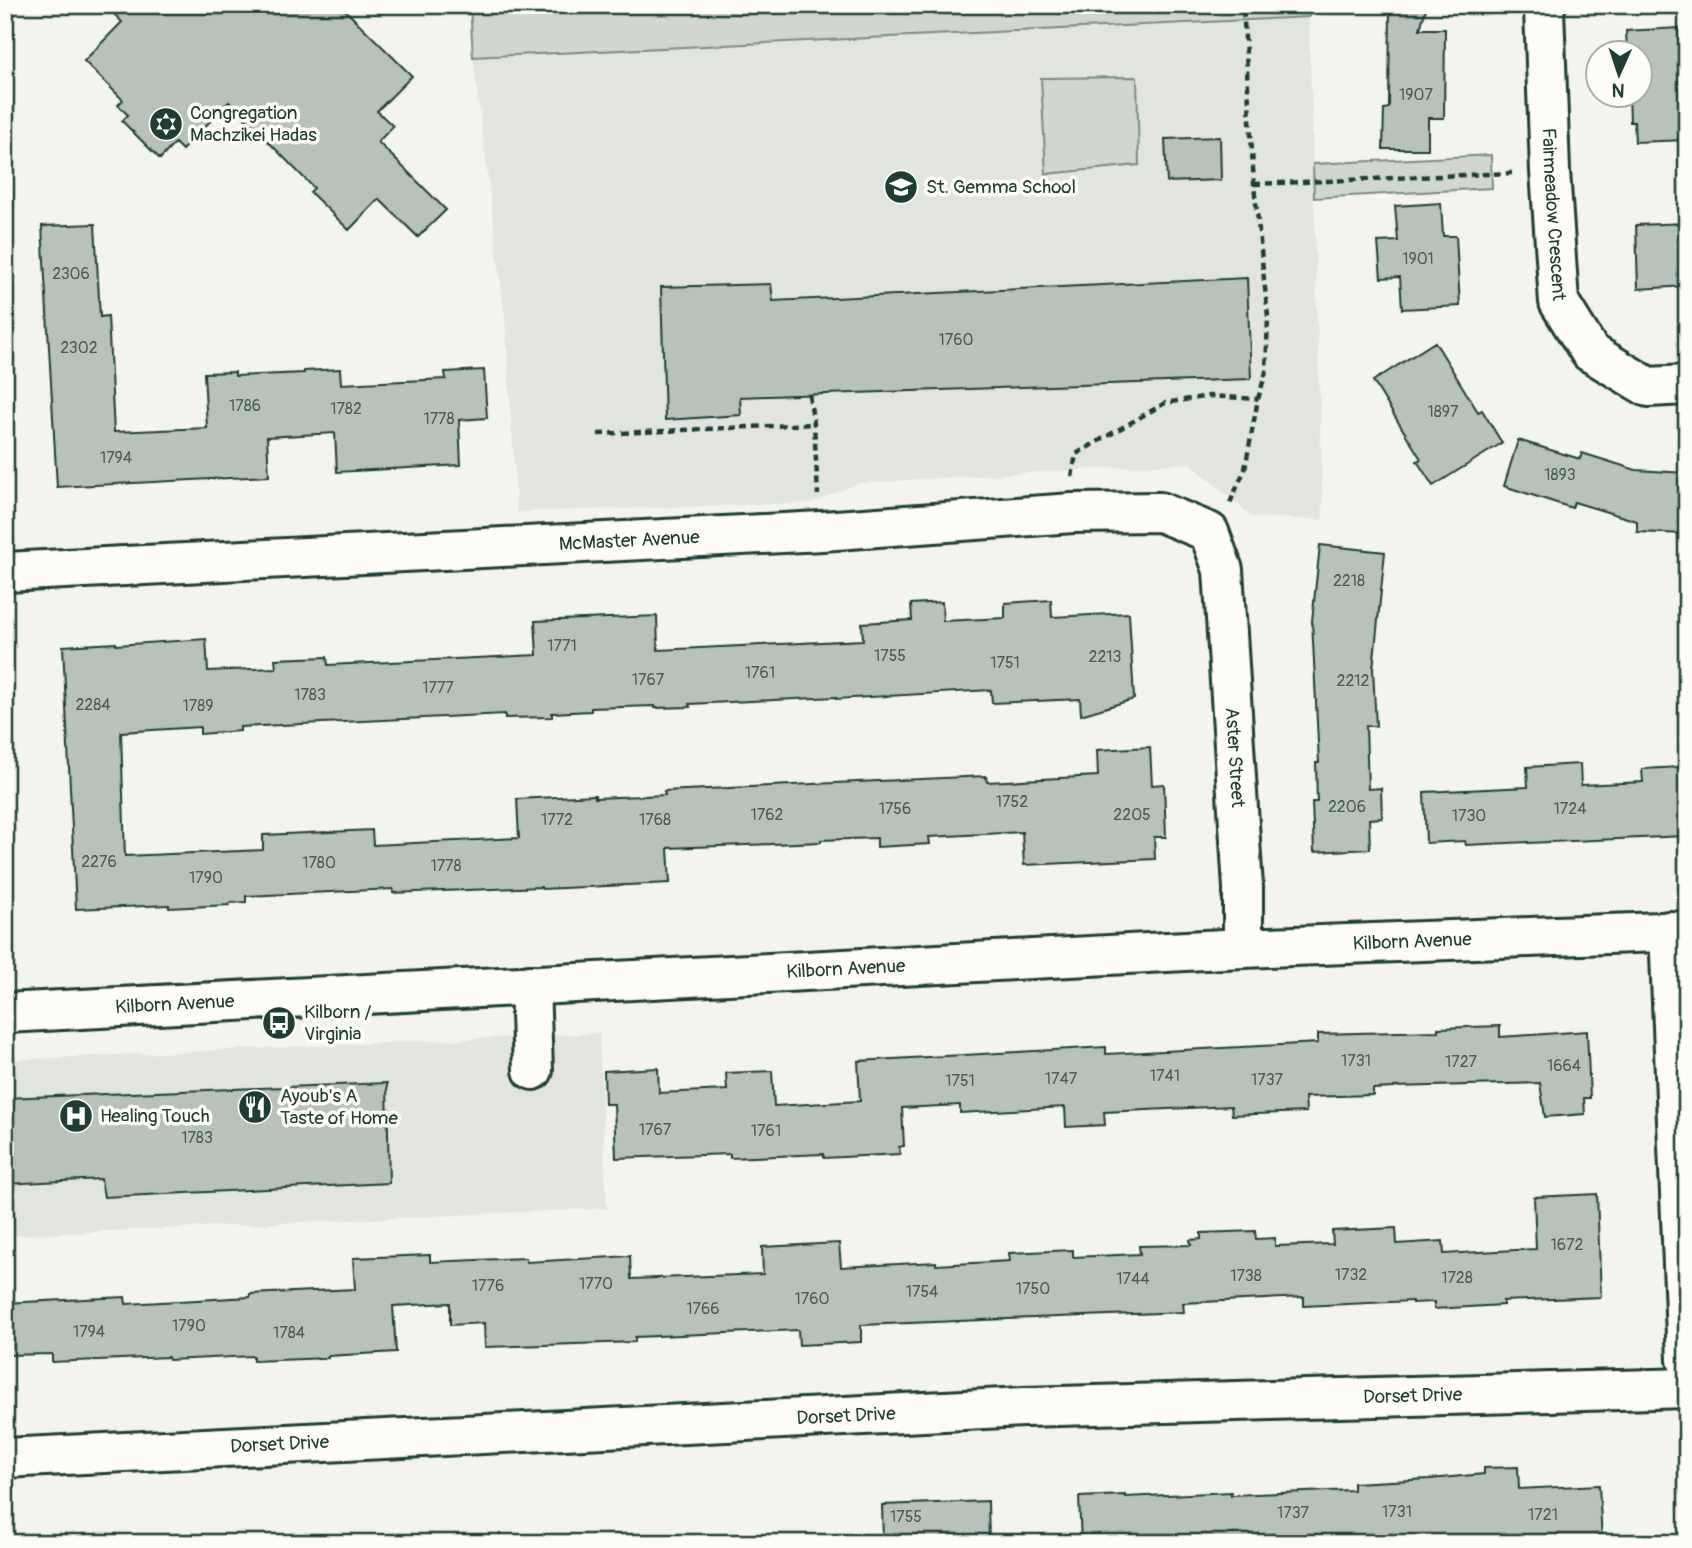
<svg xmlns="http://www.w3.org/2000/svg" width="1692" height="1548" font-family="Pangolin,sans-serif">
  <rect width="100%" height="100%" fill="#f4f4ef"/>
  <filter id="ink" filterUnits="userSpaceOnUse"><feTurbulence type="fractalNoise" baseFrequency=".0143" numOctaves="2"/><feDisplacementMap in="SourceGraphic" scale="14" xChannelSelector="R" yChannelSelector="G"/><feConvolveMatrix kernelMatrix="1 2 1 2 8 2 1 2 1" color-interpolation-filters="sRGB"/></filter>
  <g filter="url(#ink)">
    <path fill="#e2e5df" d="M1309,17L1323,520L1252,517L1190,463L859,483L812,503L517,512L505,318L473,57Z
      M599,1033L607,1208L5,1236V1060Z"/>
    <path fill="#d1d6d1" stroke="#788a82" stroke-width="2" d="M470,5H1308L1309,17L473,57Z
      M1137,77L1139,165L1046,174L1041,78Z
      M1491,155L1492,188L1314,198L1313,164Z"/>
    <path fill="#b9c1bb" stroke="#1f3d34" stroke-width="2" d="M105,5H340L412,76L377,111L393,126L378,142L446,210L418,237L379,199L349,230L310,192L314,188L229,102L182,150L175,143L160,159L122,121L128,115L118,105L123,100L84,61L122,22Z
      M1390,5H1427L1420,29H1445L1444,118H1428V149H1383L1384,109L1389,108Z
      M1679,28L1681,67L1684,66L1687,140L1635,142L1634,122H1630L1629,94H1640V52H1627L1626,31Z
      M1220,137L1221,180L1167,182L1165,139Z
      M1441,203L1443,236H1456L1460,306L1402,309L1400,277L1381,278L1378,242L1398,241L1395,206Z
      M1687,223V286L1638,289L1636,225Z
      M95,224L100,317L108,316L114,432L207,428L204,373L235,372V376L304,373V371L340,369L341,384L446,379L445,372L484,370L487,418L459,420L461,465L337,472L335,433L267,437L269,476L57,487L42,226Z
      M1247,278L1251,379L740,397L741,415L665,420L661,287L771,284L773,301Z
      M1435,342L1478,412L1482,410L1502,443L1433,486L1417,461L1421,459L1373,381Z
      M1518,440L1580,459L1582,453L1636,470L1687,473V534L1637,532V521L1574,502L1572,508L1504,486Z
      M1320,545L1385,552L1373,669L1376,726H1366L1368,789L1381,788L1382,818L1369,819L1370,849L1314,852L1312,802H1317L1316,763H1319L1312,621Z
      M1051,600L1052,617L1129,613L1134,699L1081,715L1080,699L992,703L991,690L836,699V697L689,704L690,707L655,708V706L591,708V711L552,713V717L505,718V714L240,727V731L200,734V727L121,732L125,856L263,850V835L372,830L373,845L519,838L517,799L595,795V798L665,795L664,791L986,776L987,782L1098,776L1097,750L1150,747L1152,785L1164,784L1166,837H1154L1155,859L1024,865L1022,832L929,837L930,844L877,847V838L821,840V842L668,848L670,883L542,889L541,887L393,893V889L246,896V902L229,903V905L169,908V905L76,909L63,646L116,643V645L206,639L208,671L276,668L275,659L327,657L328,665L537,655L535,621L657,616L658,650L863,640L862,623L912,620L911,604L942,602L943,621L1005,618V603Z
      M1580,764L1581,785L1643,782L1642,769L1681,767L1682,781H1687V828H1684L1685,836L1528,843V842L1466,845L1465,841L1426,843L1424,792L1528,787L1527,767Z
      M1500,1026V1037L1587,1031L1590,1098H1584L1585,1114L1545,1117L1540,1083L1394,1087V1088L1373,1089V1095L1305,1097L1306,1112L1232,1115L1231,1106L1104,1112L1105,1125L1066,1127L1065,1107L960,1113V1105L902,1108L904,1146L899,1147L900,1154L824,1158L823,1154L730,1158V1154L616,1158L614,1104H605L604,1071L658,1068L659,1093L727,1090L726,1073L772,1071L774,1106L860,1101L858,1061L1106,1047V1054L1318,1043V1034L1438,1031V1028Z
      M387,1083L389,1183L104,1197L101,1179L5,1184V1098Z
      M1597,1194L1601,1297L1503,1301V1305L1434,1309V1302L1412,1303V1301L1304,1306V1297L1183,1303L1184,1312L861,1325V1342L799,1345L798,1330L635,1337V1342L485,1347L484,1323L450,1325V1303L393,1306L396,1352L328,1356V1358L253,1361V1356L169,1360L168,1357L52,1362V1354L5,1355V1303L125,1297L126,1304L250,1297V1294L355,1289L353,1258L430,1255V1262L526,1258L527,1262L630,1256L631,1279L763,1274L762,1247L839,1243L841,1267L936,1262V1265L1010,1261L1009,1253L1073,1250V1257L1140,1254L1139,1246L1191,1245L1190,1240L1201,1239V1233L1255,1231L1256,1239L1275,1238V1246L1333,1244L1332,1231L1396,1228L1397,1244L1443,1241L1444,1254L1536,1249L1534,1197Z
      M1518,1467L1519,1489L1599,1485L1602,1541L1487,1543V1539L1398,1543H1081L1079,1497L1125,1495V1497L1231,1492V1495L1353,1490V1483L1430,1479L1484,1474V1468Z
      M988,1501L989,1543H883L882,1505Z"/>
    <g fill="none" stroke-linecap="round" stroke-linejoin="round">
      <g stroke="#1f3d34" stroke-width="44">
        <g id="minor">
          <path id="s1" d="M1546,5L1544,9L1550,171L1559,302L1590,352L1648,387L1687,385"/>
          <path id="s2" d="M5,572L822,531L1073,513L1160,512L1209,532L1223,570L1243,888V948"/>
          <path d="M1669,931L1687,1360"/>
          <path d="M530,985L533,1070"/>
          <path id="s3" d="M5,1013L1243,948L1687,931"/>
          <path id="s4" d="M5,1458L1024,1407L1687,1388"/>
        </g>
      </g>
      <path stroke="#1f3d34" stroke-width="4.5" stroke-dasharray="7 5" stroke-linecap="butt" d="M1254,184L1512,173
        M809,395L814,424L818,495
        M598,434L814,424
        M1072,477L1076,454L1165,403L1209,396L1258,399
        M1230,503L1245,469L1258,399L1266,372L1268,317L1254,184L1243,5"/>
      <use href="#minor" stroke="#fdfcf7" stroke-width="38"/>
    </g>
  </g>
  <defs>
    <g id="synagogue-disc" transform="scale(1.75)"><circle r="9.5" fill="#1f3d34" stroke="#fdfcf7"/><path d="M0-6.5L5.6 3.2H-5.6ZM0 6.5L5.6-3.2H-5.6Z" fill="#fff"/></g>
    <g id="school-disc" transform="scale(1.75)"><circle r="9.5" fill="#1f3d34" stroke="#fdfcf7"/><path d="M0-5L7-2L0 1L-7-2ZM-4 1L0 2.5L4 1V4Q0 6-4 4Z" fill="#fff"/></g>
    <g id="bus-disc" transform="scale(1.75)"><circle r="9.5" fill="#1f3d34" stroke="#fdfcf7"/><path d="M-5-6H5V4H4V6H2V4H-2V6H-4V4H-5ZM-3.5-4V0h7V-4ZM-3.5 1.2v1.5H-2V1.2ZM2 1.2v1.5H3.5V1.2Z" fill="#fff"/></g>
    <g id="restaurant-disc" transform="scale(1.75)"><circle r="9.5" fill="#1f3d34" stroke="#fdfcf7"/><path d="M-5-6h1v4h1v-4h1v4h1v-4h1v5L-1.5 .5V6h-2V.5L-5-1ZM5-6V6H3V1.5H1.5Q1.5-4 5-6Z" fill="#fff"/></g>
    <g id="hospital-disc" transform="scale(1.75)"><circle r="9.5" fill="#1f3d34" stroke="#fdfcf7"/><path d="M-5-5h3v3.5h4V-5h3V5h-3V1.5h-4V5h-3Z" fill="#fff"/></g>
  </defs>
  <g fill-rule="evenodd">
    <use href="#synagogue-disc" x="166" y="124"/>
    <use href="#school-disc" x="901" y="187"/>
    <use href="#bus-disc" x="279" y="1023"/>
    <use href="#restaurant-disc" x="255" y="1107"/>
    <use href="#hospital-disc" x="76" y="1116"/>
  </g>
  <g text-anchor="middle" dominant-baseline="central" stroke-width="7" stroke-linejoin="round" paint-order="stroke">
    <g font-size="16" fill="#465e56">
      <text x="1416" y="95">1907</text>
      <text x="1418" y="259">1901</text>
      <text x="71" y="274">2306</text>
      <text x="956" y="340">1760</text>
      <text x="79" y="348">2302</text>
      <text x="245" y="406">1786</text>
      <text x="346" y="409">1782</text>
      <text x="1443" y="412">1897</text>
      <text x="439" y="419">1778</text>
      <text x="116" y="458">1794</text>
      <text x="1560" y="475">1893</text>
      <text x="1349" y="581">2218</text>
      <text x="562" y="646">1771</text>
      <text x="890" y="656">1755</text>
      <text x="1105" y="657">2213</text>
      <text x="1005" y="663">1751</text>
      <text x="760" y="673">1761</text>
      <text x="648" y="680">1767</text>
      <text x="1353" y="681">2212</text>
      <text x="438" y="688">1777</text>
      <text x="310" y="695">1783</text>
      <text x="93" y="705">2284</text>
      <text x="198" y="706">1789</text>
      <text x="1012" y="802">1752</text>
      <text x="1347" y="807">2206</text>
      <text x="895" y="809">1756</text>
      <text x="1570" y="809">1724</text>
      <text x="767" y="815">1762</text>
      <text x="1132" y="815">2205</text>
      <text x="1469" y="816">1730</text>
      <text x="557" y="820">1772</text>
      <text x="655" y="820">1768</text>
      <text x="99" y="862">2276</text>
      <text x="319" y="863">1780</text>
      <text x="446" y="866">1778</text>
      <text x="206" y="878">1790</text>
      <text x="1356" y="1061">1731</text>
      <text x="1461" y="1062">1727</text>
      <text x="1564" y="1066">1664</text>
      <text x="1165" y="1076">1741</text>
      <text x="1061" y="1079">1747</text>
      <text x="1267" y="1080">1737</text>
      <text x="960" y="1081">1751</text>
      <text x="655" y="1130">1767</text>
      <text x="766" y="1131">1761</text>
      <text x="197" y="1138">1783</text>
      <text x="1567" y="1245">1672</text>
      <text x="1351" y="1275">1732</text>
      <text x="1246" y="1276">1738</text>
      <text x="1457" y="1278">1728</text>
      <text x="1133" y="1279">1744</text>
      <text x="596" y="1284">1770</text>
      <text x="488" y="1286">1776</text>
      <text x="1033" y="1289">1750</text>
      <text x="922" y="1292">1754</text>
      <text x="812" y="1299">1760</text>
      <text x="703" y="1309">1766</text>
      <text x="189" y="1326">1790</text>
      <text x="89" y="1332">1794</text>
      <text x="289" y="1333">1784</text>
      <text x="1397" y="1512">1731</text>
      <text x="1293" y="1513">1737</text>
      <text x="1543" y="1515">1721</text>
      <text x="906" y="1517">1755</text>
    </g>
    <g font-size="19" fill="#1f3d34" stroke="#fdfcf7" text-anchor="start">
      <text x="190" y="113">Congregation<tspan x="190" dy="22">Machzikei Hadas</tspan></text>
      <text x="926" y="187">St. Gemma School</text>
      <text x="304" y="1012">Kilborn /<tspan x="304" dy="22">Virginia</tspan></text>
      <text x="280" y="1096">Ayoub's A<tspan x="280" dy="22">Taste of Home</tspan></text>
      <text x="100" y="1116">Healing Touch</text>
    </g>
    <g font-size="19" fill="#1f3d34" stroke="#fdfcf7">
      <text stroke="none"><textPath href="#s1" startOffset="210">Fairmeadow Crescent</textPath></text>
      <text stroke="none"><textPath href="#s2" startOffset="625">McMaster Avenue</textPath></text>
      <text stroke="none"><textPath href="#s2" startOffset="1438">Aster Street</textPath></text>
      <text stroke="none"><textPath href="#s3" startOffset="1409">Kilborn Avenue</textPath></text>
      <text stroke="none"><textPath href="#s3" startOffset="842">Kilborn Avenue</textPath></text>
      <text stroke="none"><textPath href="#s3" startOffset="170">Kilborn Avenue</textPath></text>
      <text stroke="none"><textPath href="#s4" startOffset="1409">Dorset Drive</textPath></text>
      <text stroke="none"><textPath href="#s4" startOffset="842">Dorset Drive</textPath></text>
      <text stroke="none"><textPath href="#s4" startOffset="275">Dorset Drive</textPath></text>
    </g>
  </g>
  <rect width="1692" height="1548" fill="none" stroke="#fdfcf7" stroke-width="28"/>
  <rect x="14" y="14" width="1664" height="1520" fill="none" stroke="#1f3d34" stroke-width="2.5" filter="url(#ink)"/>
  <g transform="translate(1619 74) rotate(183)"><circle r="33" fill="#fdfcf7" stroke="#a4b0a9" stroke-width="2"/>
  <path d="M0-5L12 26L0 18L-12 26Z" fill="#1f3d34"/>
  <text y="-10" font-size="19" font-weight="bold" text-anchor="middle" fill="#1f3d34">N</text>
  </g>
</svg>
